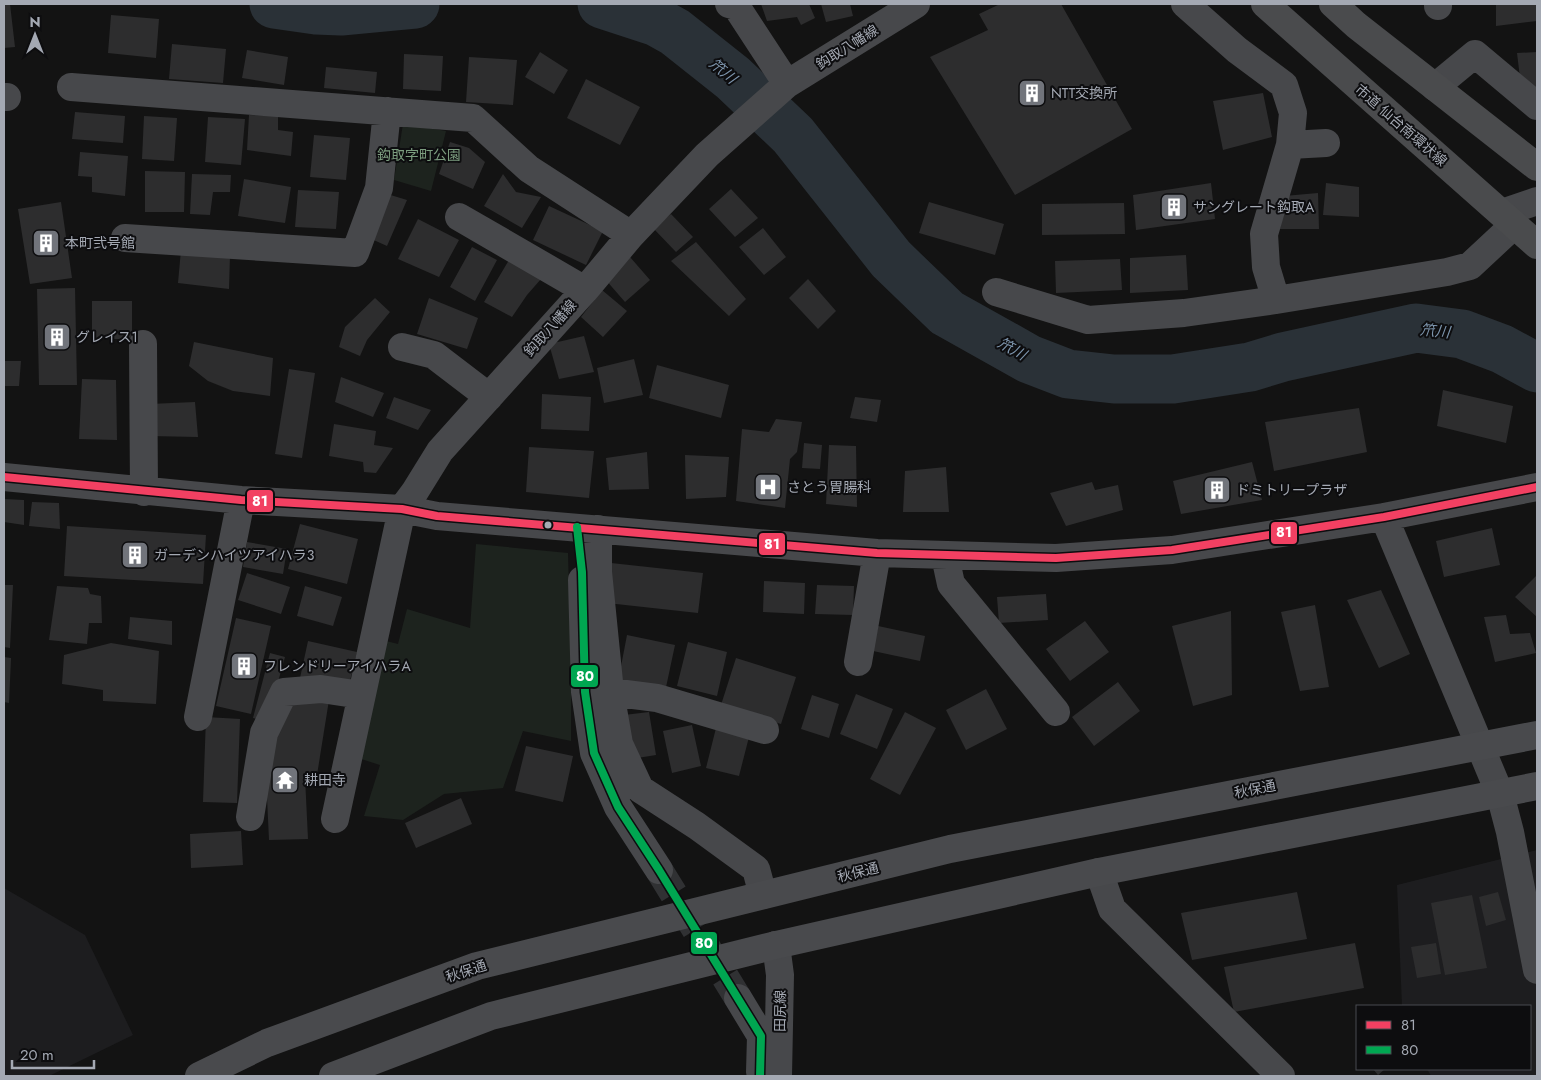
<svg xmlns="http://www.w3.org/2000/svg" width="1541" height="1080" font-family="Jost,'Noto Sans JP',sans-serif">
  <rect width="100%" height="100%" fill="#131313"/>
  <path fill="#1d1d1f" d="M1537,850V1076H1431L1427,1069H1530V1006H1402L1397,885Z
    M4,888L85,935L133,1035L49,1076H4Z"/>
  <path fill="#1d231e" d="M403,124L446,131L431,191L394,180Z
    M476,544L568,553L571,667V741L523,731L503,788L444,794L403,820L364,816L380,765L358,758L386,641L398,644L407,609L470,628Z"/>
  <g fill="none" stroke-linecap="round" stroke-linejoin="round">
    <path stroke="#2a3137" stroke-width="49" d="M274,4L316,10L341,11L415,4
      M602,4L657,22L675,32L733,78L793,135L891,259L947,313L1029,359L1068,374L1114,379H1173L1250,367L1283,357L1416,328L1462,334L1502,349L1537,368"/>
  </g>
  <path fill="#2d2d2e" d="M4,4H10L15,47L4,48Z
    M761,4H809L815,18L801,25L797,17L767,21Z
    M821,4H850L853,16L826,22Z
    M1000,4H1061L1132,129L1015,195L930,57L988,30L979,14Z
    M1496,4H1537V21L1496,26Z
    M111,15L159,19L156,58L108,53Z
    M172,44L226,49L223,83L169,79Z
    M247,50L288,57L284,85L242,78Z
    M540,52L568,70L554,94L525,77Z
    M1537,52V87L1521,86L1517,53Z
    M404,54L443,56L441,91L403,89Z
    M469,57L517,60L513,105L466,102Z
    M326,67L377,72L375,93L324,88Z
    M586,79L640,107L620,145L567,118Z
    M1263,93L1272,137L1223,150L1213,101Z
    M75,112L125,116L123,143L72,139Z
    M249,115L278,116V130L293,132L291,156L247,150Z
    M144,116L177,118L174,161L142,159Z
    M208,117L245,119L241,165L205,162Z
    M314,135L350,138L346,180L310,177Z
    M450,142L469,148L485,162L473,189L439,174Z
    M80,152L128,156L125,196L92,192V177L78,176Z
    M145,171L185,172L184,212H145Z
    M192,174L231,175L230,192H213L210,215L190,214Z
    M503,174L516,192L541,197L522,228L484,206Z
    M244,179L291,187L285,223L238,216Z
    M1211,183L1215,219L1136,230L1133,195Z
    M1326,183L1359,187V217L1323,215Z
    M731,189L758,218L735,237L709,209Z
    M298,190L339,192L336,229L295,227Z
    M384,193L407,200L387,246L367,237Z
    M1318,193L1319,229H1280L1284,196Z
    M61,202L72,278L30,284L18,209Z
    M929,202L1004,224L995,255L919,233Z
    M1124,203L1125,234L1042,235V204Z
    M549,206L603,231L586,265L533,240Z
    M671,214L693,237L676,252L653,228Z
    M418,219L459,240L439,277L398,259Z
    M763,228L786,257L764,275L739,247Z
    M696,242L746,299L729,316L671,261Z
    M472,247L497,260L475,301L450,287Z
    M181,250L230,255L229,289L178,283Z
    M1186,255L1188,290L1130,293V258Z
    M630,257L650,280L625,302L605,279Z
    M1120,259L1122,290L1056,293L1055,261Z
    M509,260L541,279L527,295L512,317L484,302Z
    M808,279L836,311L818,329L789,298Z
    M75,288L77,385H39L37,289Z
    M602,290L627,311L603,337L581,317Z
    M375,298L390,312L367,340L360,356L339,347L345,327Z
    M429,298L478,318L467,349L417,334Z
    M92,301H132V339H92Z
    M584,336L594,372L559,379L549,344Z
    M194,342L273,358L270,396L233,391L208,381L189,366Z
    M634,359L643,395L604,403L597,368Z
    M4,361H21L19,386H4Z
    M657,365L729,385L721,418L649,398Z
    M289,369L315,373L302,458L275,454Z
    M341,377L384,393L373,417L335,402Z
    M82,379L116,380L117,440L79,439Z
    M1443,390L1513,406L1506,443L1437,426Z
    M542,394L591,397L589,431L541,429Z
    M394,397L431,410L418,430L386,418Z
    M855,397L881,400L877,422L850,418Z
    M195,402L198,437L150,436V404Z
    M1359,408L1367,452L1274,471L1265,422Z
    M776,419L802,422L797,452L790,459L785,508L736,501L742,429L769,432Z
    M334,424L376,431L374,445L393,448L376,473L364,472L363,462L329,456Z
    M804,443L822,445L820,469L802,468Z
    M829,445L856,446L857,507L826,504Z
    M529,447L594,451L589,498L526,492Z
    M647,452L649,489L609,490L606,458Z
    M685,455L729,457L726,497L686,499Z
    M1252,462L1262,500L1181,514L1173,481Z
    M946,467L949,512H903L905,471Z
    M1092,482L1095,490L1118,485L1123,510L1066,526L1050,493Z
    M4,499L24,500V525L4,522Z
    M32,502L59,503L60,529L29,526Z
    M300,524L358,539L347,584L288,569Z
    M67,526L206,535L203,584L64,576Z
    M1492,528L1500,565L1444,577L1436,541Z
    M247,542L287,549L283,574L243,567Z
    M611,563L703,573L698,613L607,603Z
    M247,573L290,587L281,614L238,600Z
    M1537,575V617L1515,597Z
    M764,581L805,583L804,614L763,612Z
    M4,585H13L10,648L4,647Z
    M817,585L854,586L853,615L815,614Z
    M57,586L88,588L90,594L101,596L102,623H89L87,644L49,640Z
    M305,586L342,597L333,626L297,616Z
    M1381,590L1410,654L1379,668L1347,600Z
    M1046,594L1048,620L999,623L997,597Z
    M1315,605L1329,687L1300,691L1281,612Z
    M1231,611L1232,695L1193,706L1172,626Z
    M1506,615L1510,634L1530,633L1536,653L1495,662L1484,617Z
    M130,617L172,621V645L128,639Z
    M236,618L271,626L251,714L216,706Z
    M1085,621L1109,652L1070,681L1046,649Z
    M878,626L925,636L920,661L873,651Z
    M627,635L675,645L665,692L618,682Z
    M308,641L357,652L348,689L300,678Z
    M688,642L727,652L717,696L677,686Z
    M111,643L159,651L156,704L103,701V690L62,684L64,655Z
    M270,653L285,657L267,721L253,718Z
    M4,657L11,658L9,703L4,702Z
    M736,658L796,677L781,724L721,705Z
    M1118,682L1140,711L1094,746L1072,717Z
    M986,689L1007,729L966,750L946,710Z
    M856,694L893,709L877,749L840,734Z
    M812,695L839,704L829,738L801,729Z
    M289,698L329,700L317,775L305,777L308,839L269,840L266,776L274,731Z
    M649,712L656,755L631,759L624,715Z
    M905,712L936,728L900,795L870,779Z
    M206,717L240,719L237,803L203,802Z
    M692,725L701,766L672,773L663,731Z
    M716,728L749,737L739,776L706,768Z
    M526,746L573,756L563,802L515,791Z
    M461,798L472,824L416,848L405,823Z
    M241,831L243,865L191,868L190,834Z
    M1297,892L1307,939L1192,960L1181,913Z
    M1498,892L1506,920L1486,926L1479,897Z
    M1472,895L1487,968L1445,975L1431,903Z
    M1355,943L1364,988L1234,1012L1224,967Z
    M1436,943L1441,974L1417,978L1411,947Z
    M1373,1069H1385L1378,1075Z"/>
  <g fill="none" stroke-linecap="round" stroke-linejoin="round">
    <path stroke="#303133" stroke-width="28" stroke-dasharray="28 14" stroke-linecap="butt" d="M659,870L738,998"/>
    <path stroke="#47484b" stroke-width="28" d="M729,4L736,6L787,84
      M1185,4L1237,50L1284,85L1293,113L1290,145
      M1438,4V6
      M71,87L473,118L529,169L631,235
      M1435,87L1475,54L1537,106
      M4,97H7
      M1502,213L1537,201
      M459,217L585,290
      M125,238L355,253L379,188L387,111
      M996,292L1088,320L1184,313L1276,300L1266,267L1264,234L1290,145L1326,143
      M1276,300L1447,272L1470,266L1514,225
      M143,344L144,492
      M402,347L434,355L489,397
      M4,477L241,500L402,509L437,516L877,553L1056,558L1172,550L1384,517L1537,487
      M1384,517L1500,794L1510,832L1537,970
      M598,529V572L610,692L619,744L640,789L697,826L756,869L763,895
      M945,556L951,584L1056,712
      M582,580L585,692L594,753L618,807L659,870
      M858,662L877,553
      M610,692L657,698L765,730
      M198,717L241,500
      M250,817L264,733L284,692L321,689L361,695
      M335,819L402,509L414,493L440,451L585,290L631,235L707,155L787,84L916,4
      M1099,872L1112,909L1281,1076
      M776,945L780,975L778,1076
      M738,998L761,1036L760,1072"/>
    <path stroke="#4a4b4d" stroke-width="28" d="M1265,4L1537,245
      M1333,4L1356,25L1537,167"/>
    <path stroke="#494a4d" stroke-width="28" d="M199,1076L267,1043L477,966L950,849L1537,735
      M333,1076L491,1016L776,945L1099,872L1537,786"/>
    <g stroke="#0d0d0f" stroke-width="11">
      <path id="bus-1" d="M4,477L241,500L402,509L437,516L877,553L1056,558L1172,550L1384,517L1537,487"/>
    </g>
    <g stroke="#0d0d0f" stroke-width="11">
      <path id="bus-2" d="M577,527L582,572L585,692L594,753L618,807L659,870L761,1036L760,1076"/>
    </g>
    <use href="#bus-1" stroke="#f24062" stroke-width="8"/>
    <use href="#bus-2" stroke="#00a651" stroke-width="8"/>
  </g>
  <defs>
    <g id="building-square" transform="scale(1.4375)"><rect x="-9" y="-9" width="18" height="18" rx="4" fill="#71747b" stroke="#0d0d0f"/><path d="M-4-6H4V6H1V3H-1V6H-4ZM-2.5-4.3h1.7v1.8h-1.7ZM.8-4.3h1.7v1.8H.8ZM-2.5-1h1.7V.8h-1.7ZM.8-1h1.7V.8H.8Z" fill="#fff"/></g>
    <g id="hospital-square" transform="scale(1.4375)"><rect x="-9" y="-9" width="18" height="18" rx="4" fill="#71747b" stroke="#0d0d0f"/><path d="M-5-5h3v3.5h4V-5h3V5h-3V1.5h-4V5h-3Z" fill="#fff"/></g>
    <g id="temple-square" transform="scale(1.4375)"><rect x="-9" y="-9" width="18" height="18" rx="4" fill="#71747b" stroke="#0d0d0f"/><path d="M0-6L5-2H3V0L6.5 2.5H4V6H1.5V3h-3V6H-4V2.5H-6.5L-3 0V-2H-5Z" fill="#fff"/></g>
  </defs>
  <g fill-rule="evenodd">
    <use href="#building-square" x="1032" y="93"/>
    <use href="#building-square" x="1174" y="207"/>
    <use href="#building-square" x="46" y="243"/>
    <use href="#building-square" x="57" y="337"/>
    <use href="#hospital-square" x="768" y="487"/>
    <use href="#building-square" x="1217" y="490"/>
    <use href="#building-square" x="135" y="555"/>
    <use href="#building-square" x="244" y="666"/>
    <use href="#temple-square" x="285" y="780"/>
  </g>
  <circle fill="#a4a9b3" stroke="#0d0d0f" stroke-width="2" cx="548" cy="525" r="4.5"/>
  <g text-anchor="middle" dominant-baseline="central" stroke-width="4" stroke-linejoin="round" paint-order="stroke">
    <g font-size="14" fill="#a4a9b3" stroke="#0d0d0f">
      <text transform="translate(847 47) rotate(-32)">鈎取八幡線</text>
      <text transform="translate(1401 125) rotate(41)">市道 仙台南環状線</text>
      <text transform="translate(550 328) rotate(-48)">鈎取八幡線</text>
      <text transform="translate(1255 789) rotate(-11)">秋保通</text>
      <text transform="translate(858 872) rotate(-14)">秋保通</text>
      <text transform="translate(466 971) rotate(-18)">秋保通</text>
      <text transform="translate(780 1011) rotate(-89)">田尻線</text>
    </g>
    <g font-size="14" fill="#a4a9b3" stroke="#0d0d0f" text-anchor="start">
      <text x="1051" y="93">NTT交換所</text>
      <text x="1193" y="207">サングレート鈎取A</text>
      <text x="65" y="243">本町弐号館</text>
      <text x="76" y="337">グレイス1</text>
      <text x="787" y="487">さとう胃腸科</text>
      <text x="1236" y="490">ドミトリープラザ</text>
      <text x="154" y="555">ガーデンハイツアイハラ3</text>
      <text x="263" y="666">フレンドリーアイハラA</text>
      <text x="304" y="780">耕田寺</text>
    </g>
    <g font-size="14" fill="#7c9d7f" stroke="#0d0d0f">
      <text x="419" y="155">鈎取字町公園</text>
    </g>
    <g font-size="15" font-style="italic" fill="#7d95ad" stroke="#0d0d0f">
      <text transform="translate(723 71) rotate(40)">笊川</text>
      <text transform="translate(1435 331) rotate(6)">笊川</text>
      <text transform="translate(1012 349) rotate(29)">笊川</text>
    </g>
  </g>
  <g stroke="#0d0d0f" stroke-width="2">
    <rect x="246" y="489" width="28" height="24" rx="5" fill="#f24062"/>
    <rect x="1270" y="521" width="28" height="24" rx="5" fill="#f24062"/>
    <rect x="758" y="532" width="28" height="24" rx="5" fill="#f24062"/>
    <rect x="570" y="664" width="29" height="24" rx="5" fill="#00a651"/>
    <rect x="690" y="931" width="28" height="24" rx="5" fill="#00a651"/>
  </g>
  <g font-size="14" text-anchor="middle" font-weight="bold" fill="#fff">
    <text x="260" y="506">81</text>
    <text x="1284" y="537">81</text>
    <text x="772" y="549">81</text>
    <text x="585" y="681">80</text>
    <text x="704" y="948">80</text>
  </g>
  <rect width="1541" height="1080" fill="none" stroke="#a4a9b3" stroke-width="10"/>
  <rect x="1356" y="1005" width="175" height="65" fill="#0d0d0f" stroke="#494b51"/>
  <rect x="1366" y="1021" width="25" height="8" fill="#f24062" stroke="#494b51"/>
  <text x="1401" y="1030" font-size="15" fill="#a4a9b3">81</text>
  <rect x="1366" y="1046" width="25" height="8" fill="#00a651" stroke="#494b51"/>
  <text x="1401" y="1055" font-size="15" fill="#a4a9b3">80</text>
  <g transform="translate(35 35)" stroke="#0d0d0f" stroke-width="4" paint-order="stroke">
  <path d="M0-4L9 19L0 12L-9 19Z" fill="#a4a9b3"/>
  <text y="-8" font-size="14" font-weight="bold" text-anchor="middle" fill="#a4a9b3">N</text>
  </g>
  <path d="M12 1060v8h82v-8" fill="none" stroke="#a4a9b3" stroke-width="2.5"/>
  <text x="20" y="1060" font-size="15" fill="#a4a9b3" stroke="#0d0d0f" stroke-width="4" paint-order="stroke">20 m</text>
</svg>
